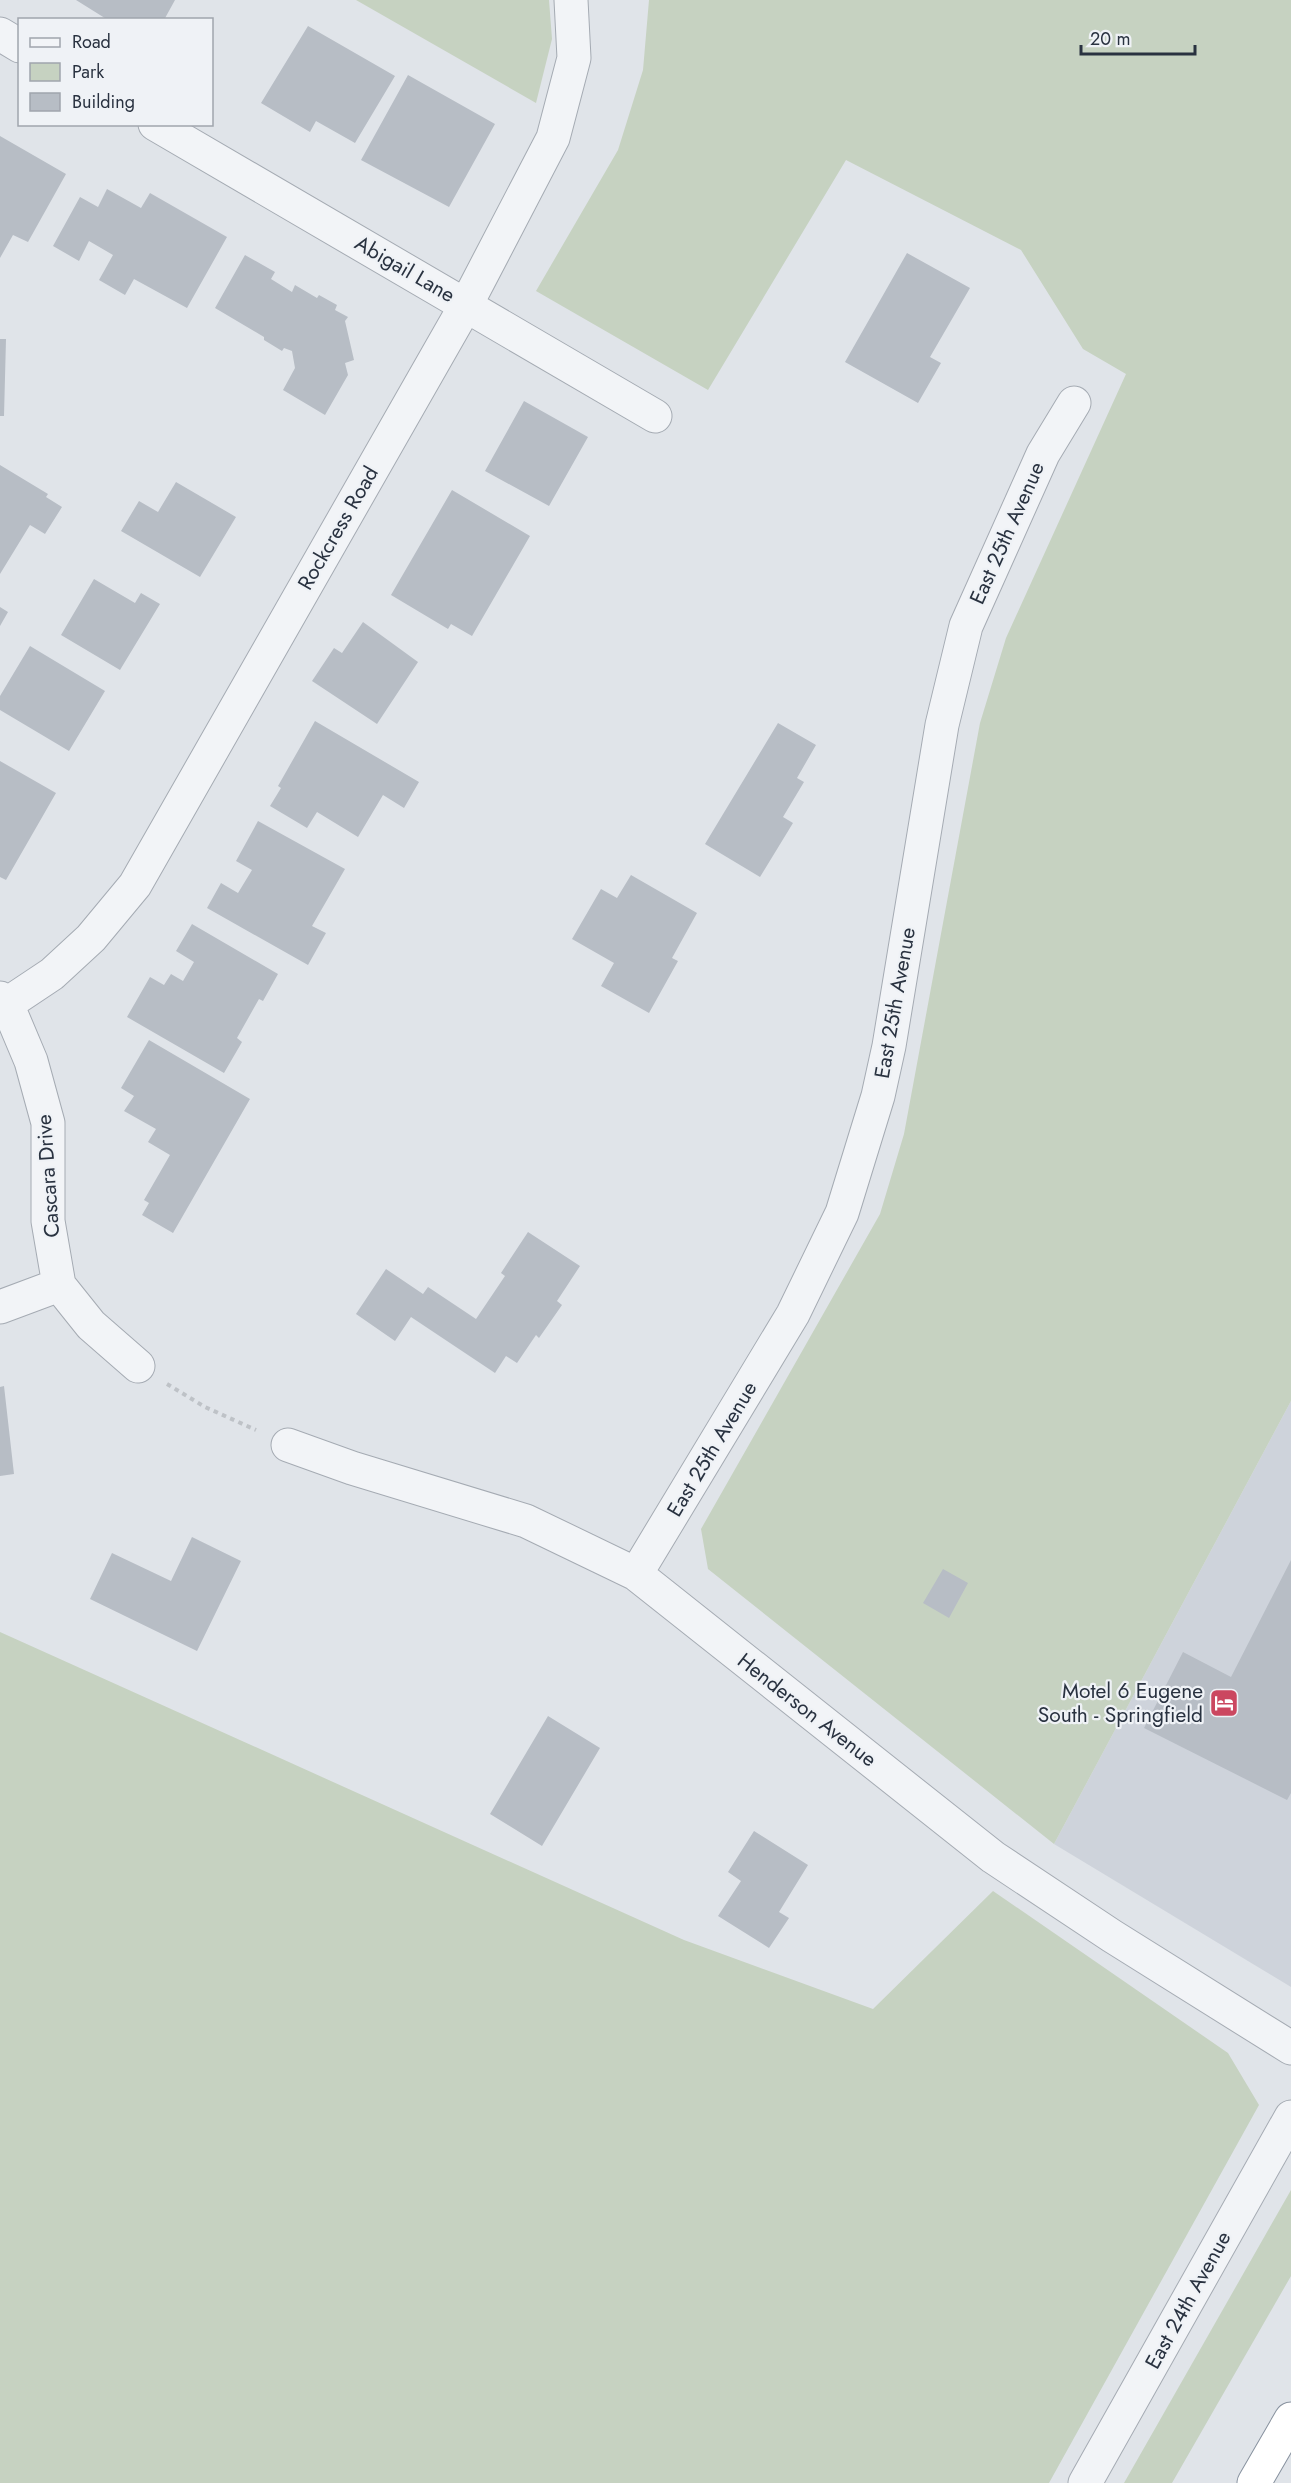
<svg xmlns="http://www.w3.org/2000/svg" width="1291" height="2483" font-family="Jost,sans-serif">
  <rect width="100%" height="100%" fill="#e0e4e9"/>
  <path fill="#ced3db" d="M1291,1401V1987L1054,1844Z"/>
  <path fill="#c6d2c1" d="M356,0H549L552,39L536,103Z
    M649,0H1291V1401L1054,1844L708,1569L701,1529L880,1214L904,1134L980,723L1006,638L1126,374L1083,349L1021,250L846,160L708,390L536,291L618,150L643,70Z
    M0,1632L684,1940L873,2009L993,1891L1228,2053L1259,2105L1049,2483H0Z
    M1291,2190V2276L1172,2483H1124Z"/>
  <path fill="#b7bdc5" d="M76,0H175L164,20H108Z
    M308,26L395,76L355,143L316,121L310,132L261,103Z
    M408,75L495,124L449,207L361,160Z
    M0,136L66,174L28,242L13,235L0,258Z
    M107,189L141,208L150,193L227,237L187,308L134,279L125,295L99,280L113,255L89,241L79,261L53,246L80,197L98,207Z
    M907,253L970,288L930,357L941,363L918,403L845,362Z
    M245,255L275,272L271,279L292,292L295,285L317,298L319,295L337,305L335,310L348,317L345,321L354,360L345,363L348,375L325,415L283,390L295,368L292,351L284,348L282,351L264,340V337L215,308Z
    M0,339H6L4,416H0Z
    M524,401L588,437L549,506L485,471Z
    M0,465L48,494L46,497L62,507L45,534L30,525L0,574Z
    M176,482L236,517L200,577L121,531L139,501L158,512Z
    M452,490L530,536L472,636L451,624L448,629L391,595Z
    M94,579L135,603L141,593L160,604L120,670L61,635Z
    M0,607L8,612L0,626Z
    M363,622L418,662L377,724L312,681L334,648L342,653Z
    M30,646L105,691L69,751L0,710V696Z
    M315,721L419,782L404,808L383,795L358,837L317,812L307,828L270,806L281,788L278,786Z
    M778,723L816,745L797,778L804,782L783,817L793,823L760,877L705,844Z
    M0,761L56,793L6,880L0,877Z
    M258,821L345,869L312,926L326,933L308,965L207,908L221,883L238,893L252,870L236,861Z
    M631,875L697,913L672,958L678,961L649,1013L601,986L614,963L572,939L601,889L617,898Z
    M192,924L278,974L263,1001L259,999L237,1038L242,1042L224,1073L127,1017L150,977L164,985L171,974L183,981L194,962L176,951Z
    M149,1040L250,1099L173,1233L142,1215L149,1203L144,1200L170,1155L148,1142L156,1129L124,1111L134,1096L121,1088Z
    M528,1232L580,1266L557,1301L562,1305L539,1338L536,1335L517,1363L506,1356L495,1373L411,1317L395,1341L356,1314L386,1269L423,1294L428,1287L476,1319L505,1276L501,1273Z
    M4,1386L14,1474L0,1476V1387Z
    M192,1537L241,1561L197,1651L90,1599L112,1553L171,1581Z
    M1291,1560V1793L1287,1800L1144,1728L1183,1652L1231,1677Z
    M943,1569L968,1583L949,1618L923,1603Z
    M548,1716L600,1748L542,1846L490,1814Z
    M754,1831L808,1865L779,1912L789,1918L769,1948L718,1916L741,1881L728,1872Z"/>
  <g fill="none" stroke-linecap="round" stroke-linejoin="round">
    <g stroke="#a5abb3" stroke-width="35">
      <path id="street" d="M0,34L20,46
        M155,124L655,416
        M0,998L7,1004L31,1061L48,1123V1221L59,1285L91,1325L138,1366
        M7,1004L52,974L91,938L135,885L466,305L553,138L574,58L571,0
        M0,1307L59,1285
        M288,1445L352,1468L526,1521L636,1574L993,1857L1112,1936L1291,2048
        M636,1574L793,1314L842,1213L878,1096L889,1046L942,725L966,626L1043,454L1074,403
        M1085,2483L1291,2117"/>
    </g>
    <g stroke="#88929f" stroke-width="35">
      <path id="highway" d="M1254,2483L1291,2419"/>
    </g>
    <path stroke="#bec2c7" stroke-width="4" stroke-dasharray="4.5 4.5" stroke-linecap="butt" d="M167,1384L205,1407L256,1430"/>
    <use href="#street" stroke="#f2f4f7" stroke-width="33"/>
    <use href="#highway" stroke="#fff" stroke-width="33"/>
  </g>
  <defs>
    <g id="hotel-square" transform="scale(1.5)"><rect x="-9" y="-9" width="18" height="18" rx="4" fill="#cb4760" stroke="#eff2f6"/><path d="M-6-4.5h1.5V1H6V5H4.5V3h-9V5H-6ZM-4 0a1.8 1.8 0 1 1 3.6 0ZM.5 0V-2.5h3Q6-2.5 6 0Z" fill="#fff"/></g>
  </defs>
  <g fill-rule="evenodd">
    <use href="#hotel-square" x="1224" y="1703"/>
  </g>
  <g text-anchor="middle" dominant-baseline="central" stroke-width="4.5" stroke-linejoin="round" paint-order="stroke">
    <g font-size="21" fill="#293240" stroke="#eff2f6">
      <text transform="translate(405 269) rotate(30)">Abigail Lane</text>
      <text transform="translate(338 528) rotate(-60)">Rockcress Road</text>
      <text transform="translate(1007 533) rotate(-66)">East 25th Avenue</text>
      <text transform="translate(895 1003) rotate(-80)">East 25th Avenue</text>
      <text transform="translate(48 1176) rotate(-94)">Cascara Drive</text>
      <text transform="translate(712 1449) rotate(-59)">East 25th Avenue</text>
      <text transform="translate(807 1710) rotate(38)">Henderson Avenue</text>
      <text transform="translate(1188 2300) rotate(-61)">East 24th Avenue</text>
    </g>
    <g font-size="21" fill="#293240" stroke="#eff2f6" text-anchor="end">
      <text x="1203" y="1691">Motel 6 Eugene<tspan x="1203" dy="24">South - Springfield</tspan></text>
    </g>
  </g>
  <rect x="18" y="18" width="195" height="108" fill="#eff2f6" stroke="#a0a5ad" stroke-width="1.5"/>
  <rect x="30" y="38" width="30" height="9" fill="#f2f4f7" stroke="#a0a5ad" stroke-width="1.5"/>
  <text x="72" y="48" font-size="18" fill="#293240">Road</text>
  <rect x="30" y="63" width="30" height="18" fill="#c6d2c1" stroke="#a0a5ad" stroke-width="1.5"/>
  <text x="72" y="78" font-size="18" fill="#293240">Park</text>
  <rect x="30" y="93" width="30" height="18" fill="#b7bdc5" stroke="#a0a5ad" stroke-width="1.5"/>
  <text x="72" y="108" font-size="18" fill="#293240">Building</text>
  <path d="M1081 45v9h114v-9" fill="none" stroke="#293240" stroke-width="3"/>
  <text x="1090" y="45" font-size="18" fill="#293240" stroke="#eff2f6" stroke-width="4.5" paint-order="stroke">20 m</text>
</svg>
